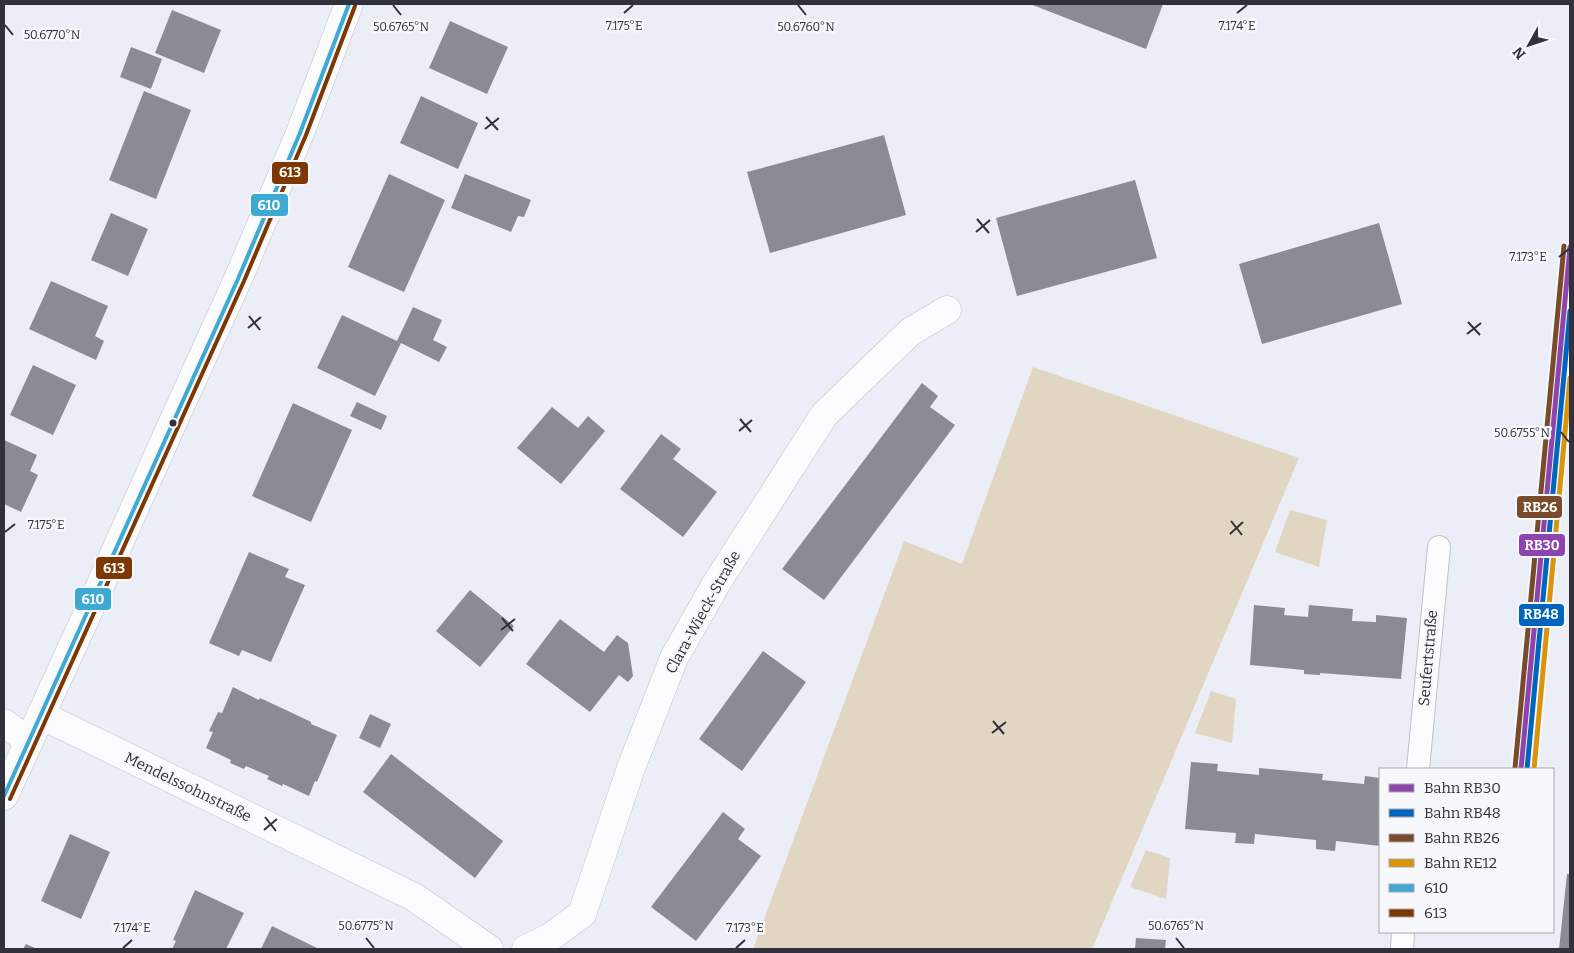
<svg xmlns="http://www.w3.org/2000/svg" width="1574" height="953" font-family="Bitter,serif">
  <rect width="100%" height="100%" fill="#ebeef6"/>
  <path fill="#e1d6c1" d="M1033,367L1299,458L1092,949H753L904,541L962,564Z
    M1290,510L1327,520L1319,567L1275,552Z
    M1211,691L1236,699L1232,743L1195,733Z
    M1146,850L1170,858L1166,899L1130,887Z"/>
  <path fill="#8a8c93" d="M1030,4H1163L1146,49Z
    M172,10L221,30L204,73L155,53Z
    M450,21L508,47L487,94L429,68Z
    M131,47L162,59L151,89L120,77Z
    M144,91L191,110L156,199L109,180Z
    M421,96L478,123L458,169L400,143Z
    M884,135L906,215L770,253L747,172Z
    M389,174L445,200L404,292L348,267Z
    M465,174L531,200L524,217L518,216L511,232L451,208Z
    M1135,180L1157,258L1017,296L996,218Z
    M111,213L148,229L128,276L91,260Z
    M1379,223L1402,304L1262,344L1239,264Z
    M51,281L108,306L95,336L104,341L96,360L29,329Z
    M413,307L442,320L433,340L447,347L439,362L401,343L375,396L317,368L342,315L397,341Z
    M33,365L76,385L53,435L10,415Z
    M922,383L938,396L930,407L955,425L824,600L782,569Z
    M357,402L387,416L381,430L350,416Z
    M293,403L352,430L311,522L252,496Z
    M552,407L578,428L588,416L605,431L561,484L517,448Z
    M661,434L681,449L673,459L717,492L683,537L620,489Z
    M4,440L37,455L30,471L38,475L21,512L4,504Z
    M249,552L289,569L285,577L305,585L271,662L242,650L239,656L209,643Z
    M470,590L514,626L480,667L436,631Z
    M1254,605L1285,608L1284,615L1308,617L1309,605L1353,609L1352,621L1376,622V615L1407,618L1401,679L1320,673V675L1304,674V670L1250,665Z
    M560,619L604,652L617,635L628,643L633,676L628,682L619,675L590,712L526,664Z
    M763,651L806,682L742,771L699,739Z
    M233,687L259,700L260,698L286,710L311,722V724L337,735L317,782L315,781L309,796L283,784L282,786L267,779L269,776L246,766L244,769L230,763L231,760L206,748L213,732L209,731L218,712L222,713Z
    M370,714L391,724L380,748L359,738Z
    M391,754L503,841L475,878L363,792Z
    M1191,762L1218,764L1217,771L1259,775V768L1323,774L1322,780L1364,784L1365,776L1380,778V846L1336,841L1335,851L1316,849V840L1255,834L1254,844L1235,843L1236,833L1185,829Z
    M723,812L745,829L738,839L761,856L696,941L651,907Z
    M70,834L110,852L81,919L41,901Z
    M1567,874H1570V949H1559Z
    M195,890L244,913L226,949H172L176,941L173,940Z
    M272,926L317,948V949H261Z
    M1136,938L1166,940L1165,949H1135Z
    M26,944L37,949H23Z"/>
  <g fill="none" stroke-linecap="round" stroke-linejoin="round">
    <g stroke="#c1c3ca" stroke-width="24">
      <path id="service" d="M1418,769L1439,547
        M1402,949L1403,932"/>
    </g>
    <g stroke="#c1c3ca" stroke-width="29">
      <path id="minor" d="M41,715L414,897L489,949
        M4,723L29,741
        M526,949L549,938L582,914L631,768L674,658L716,584L824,415L910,332L947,310"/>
    </g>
    <g stroke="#c1c3ca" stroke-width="29">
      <path id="secondary" d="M4,796L95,597L169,431L238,279L300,133L349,4"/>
    </g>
    <use href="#service" stroke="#fcfcfe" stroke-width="22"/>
    <use href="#minor" stroke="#fcfcfe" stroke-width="28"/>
    <use href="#secondary" stroke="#fcfcfe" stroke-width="28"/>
    <g stroke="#f7f8fc" stroke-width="8">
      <path id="bus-1" d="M4,796L238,279L300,133L349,4"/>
    </g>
    <g stroke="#f7f8fc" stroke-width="8">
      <path id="bus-2" d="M10,799L244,281L306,135L355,6"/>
    </g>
    <use href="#bus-1" stroke="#3eaad4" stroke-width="4"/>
    <use href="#bus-2" stroke="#7d3801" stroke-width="4"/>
    <g stroke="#f7f8fc" stroke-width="9">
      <path id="rail-1" d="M1521,769L1570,247"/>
    </g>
    <g stroke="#f7f8fc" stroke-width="9">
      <path id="rail-2" d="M1527,769L1570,311"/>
    </g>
    <g stroke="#f7f8fc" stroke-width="9">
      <path id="rail-3" d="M1515,768L1564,246"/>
    </g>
    <g stroke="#f7f8fc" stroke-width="9">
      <path id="rail-4" d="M1534,769L1570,378"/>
    </g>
    <use href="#rail-1" stroke="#8e44ad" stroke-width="5"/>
    <use href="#rail-2" stroke="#0065bd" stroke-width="5"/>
    <use href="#rail-3" stroke="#7a4b2a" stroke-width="5"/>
    <use href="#rail-4" stroke="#d99409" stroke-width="5"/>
  </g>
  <path fill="none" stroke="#30313a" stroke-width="2" d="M393,5L401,15M798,5L806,15M624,13L633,5M1237,13L1247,5M5,25L13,35M486,117L498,130M485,129L499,118M977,219L989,233M976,232L990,220M1559,257L1569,249M249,316L260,330M1468,322L1480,335M248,328L261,317M1467,334L1481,323M740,419L751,432M739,431L752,420M1561,432L1569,442M1231,521L1242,535M5,532L15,524M1230,534L1243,522M502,618L513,631M501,630L515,619M993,721L1004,734M992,733L1006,722M265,817L276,831M264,830L277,819M366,938L374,948M1176,938L1184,948M123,948L132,940M736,948L745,940"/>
  <circle fill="#30313a" stroke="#f7f8fc" stroke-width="2" cx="173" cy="423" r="4.5"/>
  <g text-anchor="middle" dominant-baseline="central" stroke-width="5" stroke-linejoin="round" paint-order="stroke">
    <g font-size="15" fill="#30313a" stroke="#f7f8fc">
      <text transform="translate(703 612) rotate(-61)">Clara-Wieck-Straße</text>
      <text transform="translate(1428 658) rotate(-85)">Seufertstraße</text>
      <text transform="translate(188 787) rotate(26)">Mendelssohnstraße</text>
    </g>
  </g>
  <g font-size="12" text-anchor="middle" fill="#30313a" stroke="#f7f8fc" stroke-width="5" stroke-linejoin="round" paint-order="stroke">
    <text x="624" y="30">7.175°E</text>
    <text x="1237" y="30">7.174°E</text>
    <text x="401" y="31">50.6765°N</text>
    <text x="806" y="31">50.6760°N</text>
    <text x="52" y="39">50.6770°N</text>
    <text x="1528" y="261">7.173°E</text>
    <text x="1522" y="437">50.6755°N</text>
    <text x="46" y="529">7.175°E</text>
    <text x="366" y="930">50.6775°N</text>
    <text x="1176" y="930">50.6765°N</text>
    <text x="132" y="932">7.174°E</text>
    <text x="745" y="932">7.173°E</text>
  </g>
  <g stroke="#f7f8fc" stroke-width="2">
    <rect x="271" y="161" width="38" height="24" rx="5" fill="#7d3801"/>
    <rect x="250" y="193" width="39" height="24" rx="5" fill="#3eaad4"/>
    <rect x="1516" y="495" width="47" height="24" rx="5" fill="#7a4b2a"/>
    <rect x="1518" y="533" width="48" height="24" rx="5" fill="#8e44ad"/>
    <rect x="95" y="556" width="38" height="24" rx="5" fill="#7d3801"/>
    <rect x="74" y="587" width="38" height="24" rx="5" fill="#3eaad4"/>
    <rect x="1518" y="603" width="47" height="24" rx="5" fill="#0065bd"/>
  </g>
  <g font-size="14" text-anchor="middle" font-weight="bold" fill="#fff">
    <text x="290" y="177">613</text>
    <text x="269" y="210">610</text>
    <text x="1540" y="512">RB26</text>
    <text x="1542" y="550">RB30</text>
    <text x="114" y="573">613</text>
    <text x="93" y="604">610</text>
    <text x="1541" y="619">RB48</text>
  </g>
  <rect width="1574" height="953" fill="none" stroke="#30313a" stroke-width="10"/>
  <rect x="1379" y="768" width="175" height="165" fill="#f7f8fc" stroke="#a7a8ae"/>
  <rect x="1389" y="784" width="25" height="8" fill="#8e44ad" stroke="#a7a8ae"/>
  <text x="1424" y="793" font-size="15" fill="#30313a">Bahn RB30</text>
  <rect x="1389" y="809" width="25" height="8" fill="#0065bd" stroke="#a7a8ae"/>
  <text x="1424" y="818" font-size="15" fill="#30313a">Bahn RB48</text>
  <rect x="1389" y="834" width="25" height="8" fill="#7a4b2a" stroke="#a7a8ae"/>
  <text x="1424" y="843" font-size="15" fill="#30313a">Bahn RB26</text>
  <rect x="1389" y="859" width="25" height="8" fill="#d99409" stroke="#a7a8ae"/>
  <text x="1424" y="868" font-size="15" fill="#30313a">Bahn RE12</text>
  <rect x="1389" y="884" width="25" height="8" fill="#3eaad4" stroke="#a7a8ae"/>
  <text x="1424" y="893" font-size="15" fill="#30313a">610</text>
  <rect x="1389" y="909" width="25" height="8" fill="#7d3801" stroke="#a7a8ae"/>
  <text x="1424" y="918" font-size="15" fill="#30313a">613</text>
  <g transform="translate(1529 45) rotate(230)" stroke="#f7f8fc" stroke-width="4" paint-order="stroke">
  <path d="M0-4L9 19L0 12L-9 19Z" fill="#30313a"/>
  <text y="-8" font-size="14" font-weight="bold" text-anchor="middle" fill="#30313a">N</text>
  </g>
</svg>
